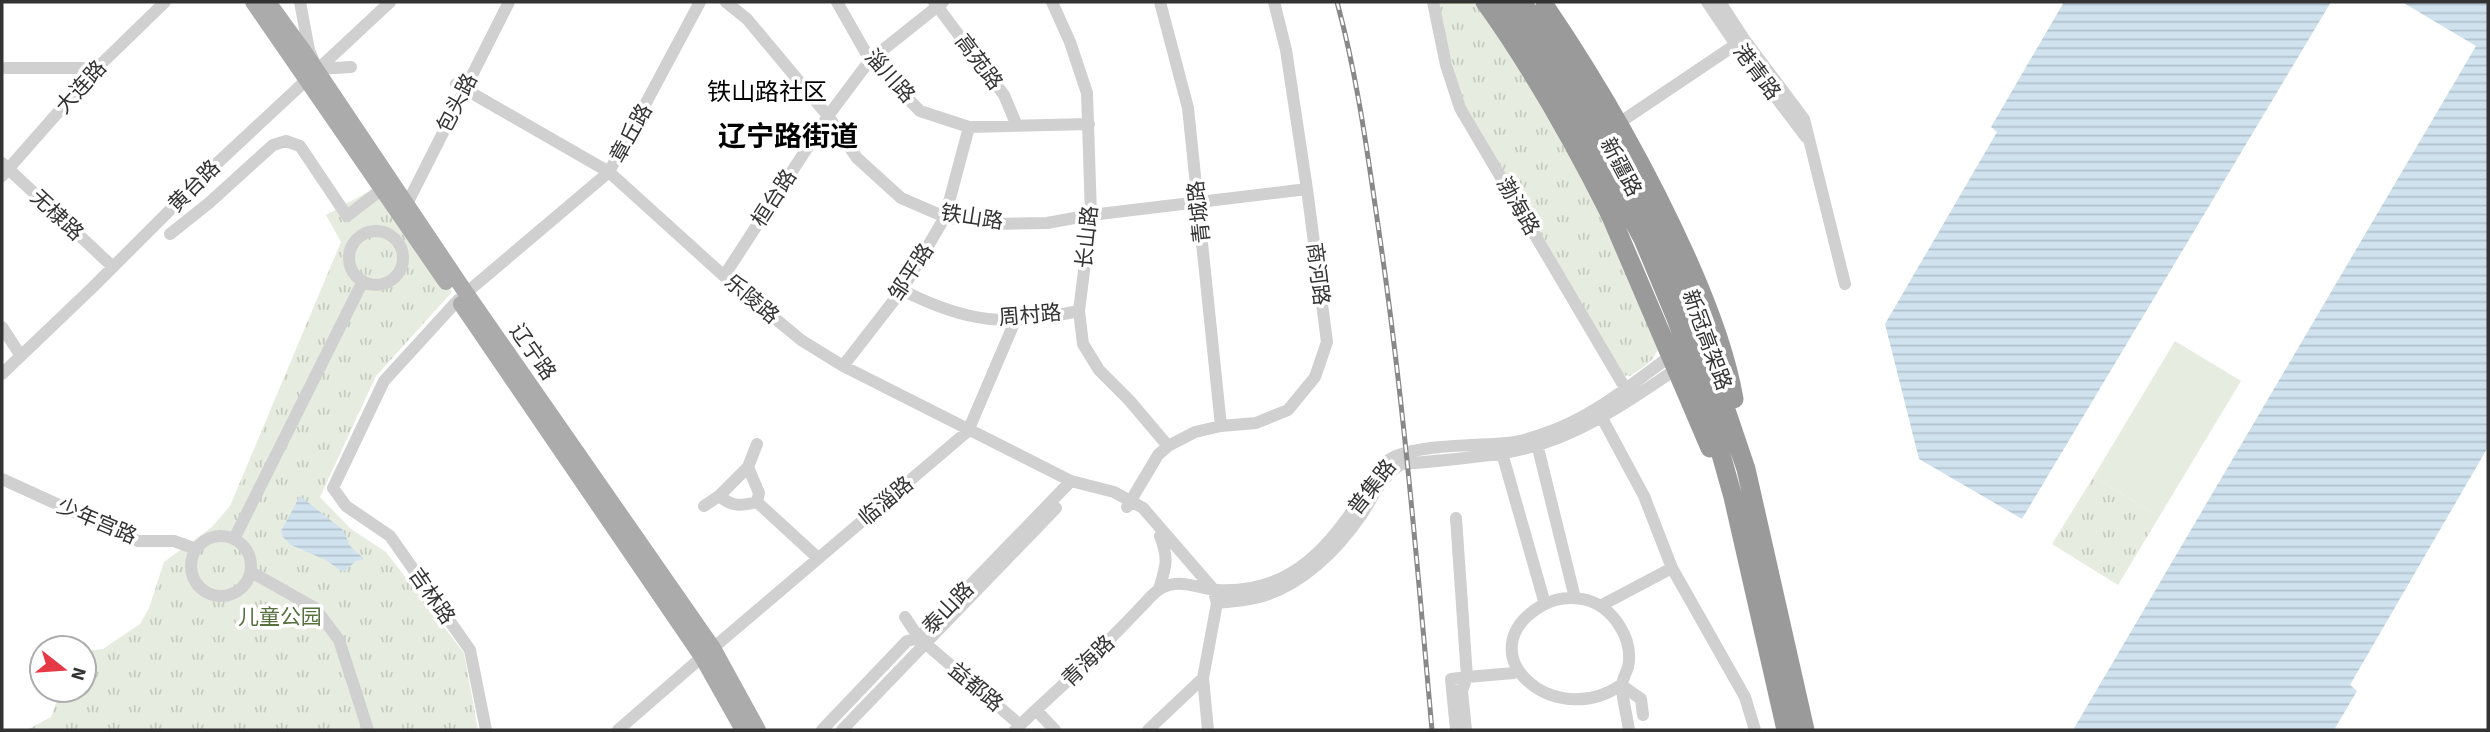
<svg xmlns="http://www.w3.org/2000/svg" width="2490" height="732" font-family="'Source Sans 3','Noto Sans SC',sans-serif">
  <defs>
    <pattern id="park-tufts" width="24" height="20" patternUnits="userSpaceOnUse" patternTransform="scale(1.75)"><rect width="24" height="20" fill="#e6ecdf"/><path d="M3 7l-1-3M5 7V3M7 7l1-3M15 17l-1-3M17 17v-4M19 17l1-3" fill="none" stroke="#c6cbc0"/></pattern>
    <pattern id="water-rules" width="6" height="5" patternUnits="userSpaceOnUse" patternTransform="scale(1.75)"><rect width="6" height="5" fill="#cfe2ee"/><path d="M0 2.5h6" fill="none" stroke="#b2c2cd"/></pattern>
  </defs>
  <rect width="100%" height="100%" fill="#fff"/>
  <path fill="#e6ecdf" d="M2175,341L2241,381L2159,517L2094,476Z"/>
  <path fill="url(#park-tufts)" d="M1436,2H1475L1513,52L1578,160L1659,345C1655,361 1644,367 1630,376L1621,375L1461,98Z
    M382,184L452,292L376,376L320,497L351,529L386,552L464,653L478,730H27L51,717L61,690H84V651L103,649L140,624L149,608L164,562L212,527L230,506L341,242L326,215Z
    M2094,476L2159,517L2118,585L2052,544Z"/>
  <path fill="url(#water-rules)" d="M2064,2H2331L2022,519L1919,459L1885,324L1997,132L1991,127Z
    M2402,2H2488V447L2350,685L2357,691L2334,730H2073L2476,46Z
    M300,496L343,530L350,546L364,559L356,561L345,571H341L326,560L291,545L283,537L281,531Z"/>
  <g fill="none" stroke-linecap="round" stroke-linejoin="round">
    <path stroke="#d0d0d0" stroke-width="12" d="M300,2L309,50L317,69L351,67
      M726,2L747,19L828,116L857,158L901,198L945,217L992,224L1047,223L1091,215L1307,189
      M837,2L870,60L920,111L969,127L1089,124
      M934,2L1004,95L1017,126
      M1052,2L1070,42L1087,93L1091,215L1079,311L1083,344L1099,370L1129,400L1168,446
      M1160,2L1188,108L1221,426
      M1433,2L1446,65L1460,108L1628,393
      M1707,2L1736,45L1806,137
      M1720,2L1744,39L1804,119L1845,284
      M2,68H97
      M456,84L609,172L724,276L801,340L843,366L1071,481L1114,492L1143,508L1214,590
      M1613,127L1741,41
      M2,163L113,267
      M2,176L97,68L165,2
      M407,204L509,2
      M349 258a27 27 0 1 1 54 0a27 27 0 1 1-54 0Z
      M170,234L209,203L273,145L286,141L300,146L347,216L382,189
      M724,276L828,116L870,60L943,2
      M902,290C969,324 1006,326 1079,311
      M466,293L609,172L700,2
      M458,300L384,381L333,488L346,506L390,536L470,650L486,730
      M2,327L21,356
      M843,366L902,290L945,217L969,127
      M2,374L93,287L212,168L390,2
      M1602,418L1644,496L1672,568L1745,697L1755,730
      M1537,444L1575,598
      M1502,453L1545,604
      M2,479L138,541H174L196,549
      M719,496C733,507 740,506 757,502L759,493L748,467
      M757,502L818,558
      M704,506L719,496L748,467L757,444
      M1127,507L1158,455L1168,446L1195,432L1221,426L1256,423L1288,410L1315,377L1327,342L1307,189L1286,50L1274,2
      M1456,518L1467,677L1451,679L1456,730
      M191 566a30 30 0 1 1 60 0a30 30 0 1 1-60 0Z
      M234,539L363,281
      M251,572L315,608L339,640L368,730
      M1159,589C1166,566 1169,560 1160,536
      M1217,603C1231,601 1246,601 1259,597C1302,586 1338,549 1362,514C1373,497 1383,474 1402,464C1437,461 1474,458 1509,452C1573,441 1630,401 1682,365
      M1600,606L1672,568
      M905,617L919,638L1020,725
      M713,648L968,431L1015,321
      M1621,685C1553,732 1465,652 1541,606C1555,598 1571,596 1587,600C1614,608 1634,640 1628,667C1626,674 1621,681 1622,688C1623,702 1627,716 1629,730
      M1621,685L1641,699L1643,715
      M1036,710L1055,730
      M618,730L702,657
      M822,730L907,641L919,638L1071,481
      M842,730L1056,508
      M1015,730C1041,704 1070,680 1096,653C1111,638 1126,623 1141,607C1147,601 1153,593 1160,589C1178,577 1199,589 1217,590C1307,595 1341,526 1386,462C1406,444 1477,446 1507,443C1519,442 1532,438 1543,434C1593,418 1634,382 1676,352
      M1148,730L1203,678
      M1208,730L1203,678L1217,603L1215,596
      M1466,730L1462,691L1467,677L1514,673"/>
    <path stroke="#ababab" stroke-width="16" d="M253,2L446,282
      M268,2L305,53L466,293L713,648L758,730
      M461,304L702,657L743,730"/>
    <path stroke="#9a9a9a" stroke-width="19" d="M1485,2C1533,69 1573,140 1610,214"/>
    <g stroke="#888" stroke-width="5">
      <path id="rail" d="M1337,2C1357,75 1367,150 1378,225C1403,393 1417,562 1432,730"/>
    </g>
    <use href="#rail" stroke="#fff" stroke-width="2.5" stroke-dasharray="8" stroke-linecap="butt"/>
    <path stroke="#9a9a9a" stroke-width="19" d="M1500,2L1565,92L1643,239L1676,318L1706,401L1733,497L1786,730
      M1522,2L1599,120L1660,240L1704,345L1746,469L1805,730
      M1545,6C1600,87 1649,173 1689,263C1708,306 1726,352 1734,399
      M1610,214L1710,448"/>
  </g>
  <g text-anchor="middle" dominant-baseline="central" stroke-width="7" stroke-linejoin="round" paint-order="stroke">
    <g font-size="21" fill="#333" stroke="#fff">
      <text transform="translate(979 62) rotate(53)">高苑路</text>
      <text transform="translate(1757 72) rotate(53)">港青路</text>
      <text transform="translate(890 76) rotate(48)">淄川路</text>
      <text transform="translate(81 87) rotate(-48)">大连路</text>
      <text transform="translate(457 103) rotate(-63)">包头路</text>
      <text transform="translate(631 133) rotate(-61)">章丘路</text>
      <text transform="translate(1621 167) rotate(62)">新疆路</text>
      <text transform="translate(194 186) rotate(-45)">黄台路</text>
      <text transform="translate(774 198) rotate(-57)">桓台路</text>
      <text transform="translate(1518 206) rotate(60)">渤海路</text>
      <text transform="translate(1199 212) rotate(-96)">青城路</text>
      <text transform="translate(57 215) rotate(43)">无棣路</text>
      <text transform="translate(972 217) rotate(9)">铁山路</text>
      <text transform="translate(1087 237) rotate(-84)">长山路</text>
      <text transform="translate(911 272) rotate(-57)">邹平路</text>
      <text transform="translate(1318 274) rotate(83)">商河路</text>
      <text transform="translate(752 299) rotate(40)">乐陵路</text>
      <text transform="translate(1030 315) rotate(-5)">周村路</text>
      <text transform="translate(1707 340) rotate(70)">新冠高架路</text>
      <text transform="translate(533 352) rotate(55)">辽宁路</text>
      <text transform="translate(1372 487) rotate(-52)">普集路</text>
      <text transform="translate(886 501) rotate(-40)">临淄路</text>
      <text transform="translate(97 521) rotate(23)">少年宫路</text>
      <text transform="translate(432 596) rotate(55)">吉林路</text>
      <text transform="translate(948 608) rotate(-46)">泰山路</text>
      <text transform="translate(1088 661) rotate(-44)">青海路</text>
      <text transform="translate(976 687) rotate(40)">益都路</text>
    </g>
    <g font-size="21" fill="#56703f" stroke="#fff">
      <text x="280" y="617">儿童公园</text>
    </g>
    <g font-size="24" fill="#000" stroke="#fff">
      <text x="767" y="92">铁山路社区</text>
    </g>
    <g font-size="28" font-weight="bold" fill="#000" stroke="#fff">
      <text x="788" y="137">辽宁路街道</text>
    </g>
  </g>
  <rect width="2490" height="732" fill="none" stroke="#333333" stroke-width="7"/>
  <g transform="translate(63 669) rotate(107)"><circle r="33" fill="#ffffff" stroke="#adadad" stroke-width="2"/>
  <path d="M0-5L12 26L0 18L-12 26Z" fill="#e63946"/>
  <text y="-10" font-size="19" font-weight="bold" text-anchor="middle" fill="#333333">N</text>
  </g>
</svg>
